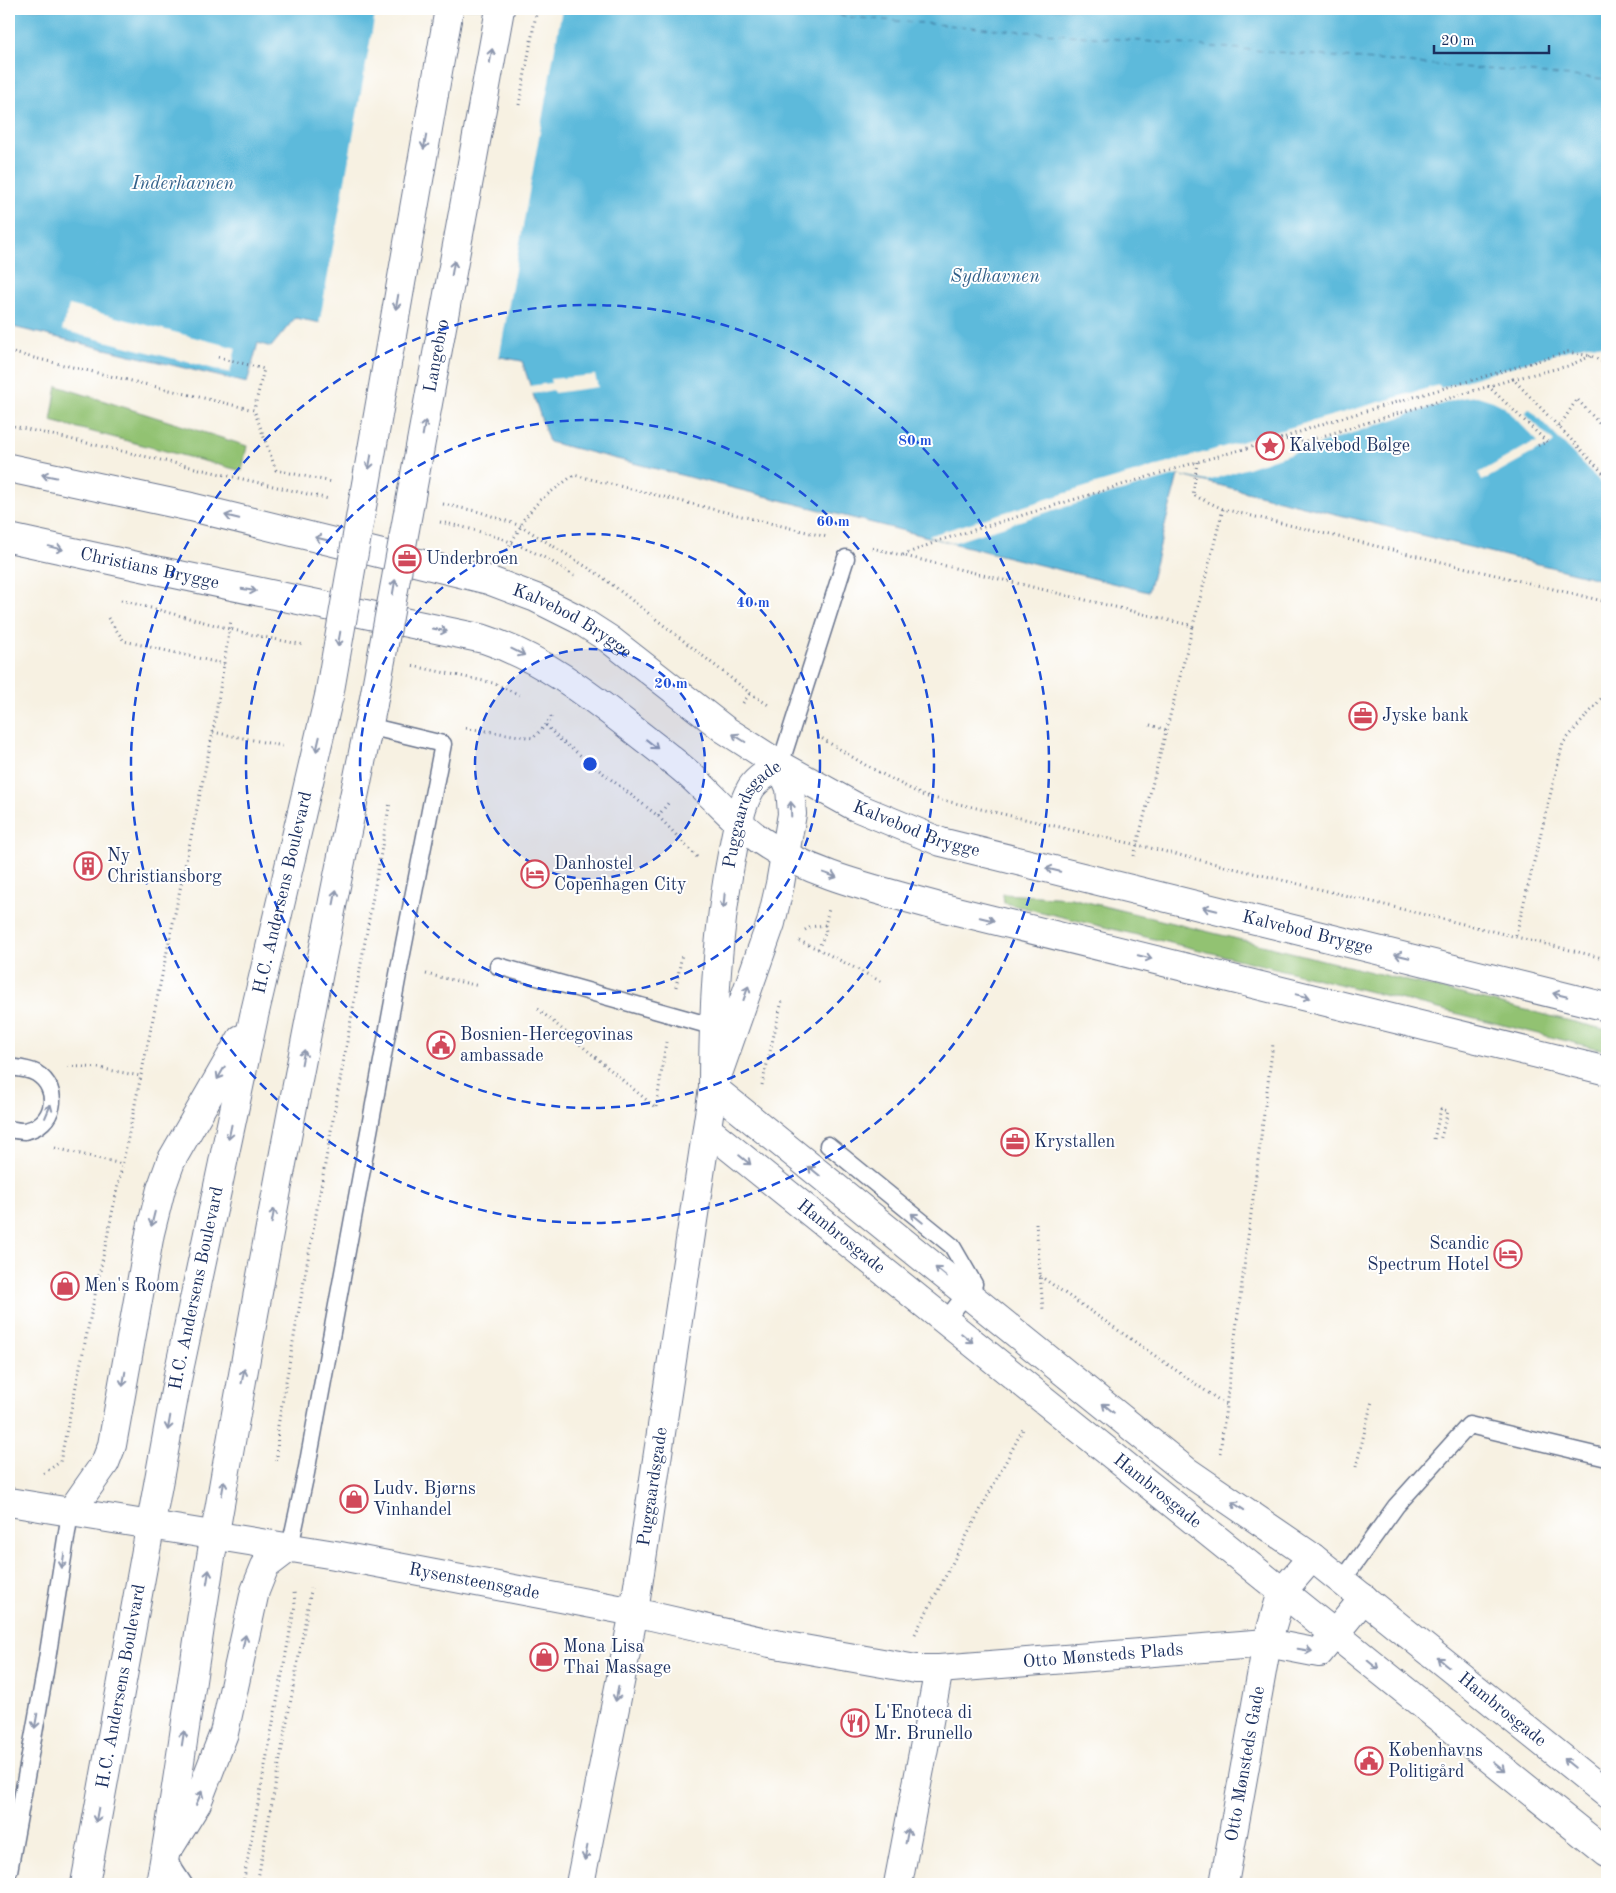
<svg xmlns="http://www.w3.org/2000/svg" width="1616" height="1893" font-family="'Old Standard TT',serif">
  <rect width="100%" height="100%" fill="#fff"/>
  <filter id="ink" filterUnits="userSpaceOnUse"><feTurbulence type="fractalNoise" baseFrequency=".02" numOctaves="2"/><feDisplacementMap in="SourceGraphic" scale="10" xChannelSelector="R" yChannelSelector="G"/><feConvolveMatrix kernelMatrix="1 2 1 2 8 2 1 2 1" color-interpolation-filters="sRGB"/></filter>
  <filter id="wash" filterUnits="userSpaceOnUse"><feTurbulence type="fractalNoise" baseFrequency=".0096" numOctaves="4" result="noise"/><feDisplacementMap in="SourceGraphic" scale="20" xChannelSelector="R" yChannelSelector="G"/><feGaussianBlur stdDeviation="1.12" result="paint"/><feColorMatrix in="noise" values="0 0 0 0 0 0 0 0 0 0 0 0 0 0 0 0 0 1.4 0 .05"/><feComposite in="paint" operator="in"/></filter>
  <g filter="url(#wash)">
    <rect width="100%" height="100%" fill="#f7f1e2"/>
    <path fill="#92c272" stroke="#567868" d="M57,386L247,446L242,471L51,421Z
      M1003,894L1071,898L1607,1030V1051L1283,970L1004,903Z"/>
    <path fill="#5dbadb" stroke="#3c749c" d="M9,9H1607V581L1178,475L1148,592L549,442L522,361L295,318L271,347L258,343L247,383L9,326Z"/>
    <path fill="#f7f1e2" d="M376,9H562L499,359L319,325Z
      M69,305L236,348L230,373L62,330Z
      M1588,344L1607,346V489L1529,408L1525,414L1554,442L1547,448L1538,450L1482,481L1479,473L1532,443L1538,442L1503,406L1493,401L1477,396L1461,398L1410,414L1208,481L1178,475L1051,511L952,543L928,536L1092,485L1278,431L1439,385L1441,388Z
      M595,375L598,387L554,393L553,390L532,394L529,386L551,383L550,379Z"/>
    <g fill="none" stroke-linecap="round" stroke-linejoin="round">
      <path stroke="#32608a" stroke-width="1" stroke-dasharray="6 5" stroke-linecap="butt" d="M807,9L848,17L1607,79"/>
    </g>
  </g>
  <g filter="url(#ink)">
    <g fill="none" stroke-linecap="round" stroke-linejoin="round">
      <g stroke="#68738c" stroke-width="19">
        <path id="service" d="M780,765L846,558
          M498,966L722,1029
          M9,1067C17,1068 29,1069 36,1073C62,1089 55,1126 24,1131C19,1131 14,1130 9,1129
          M828,1145L952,1246L974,1284L945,1321
          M290,1547L306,1473L399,969L443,744L368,726
          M1342,1581L1396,1506L1469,1425L1607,1458
          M165,1855L184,1884
          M9,1871L45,1672L70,1513"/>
      </g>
      <g stroke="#68738c" stroke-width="30">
        <g id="minor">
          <path id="s1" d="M713,1088L1185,1470L1312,1557L1607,1794"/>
          <path id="s2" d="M707,1129L1607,1853"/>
          <path id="s3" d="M9,1502L335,1555L634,1612L770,1643L916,1669H939L1267,1643L1319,1653L1364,1598"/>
          <path id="s4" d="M580,1884L634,1612L713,1088C713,1010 717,931 732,854C736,833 740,807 751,788C758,778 770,771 780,765L790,788L792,814L780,884L771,923L713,1088"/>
          <path d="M898,1884L939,1669"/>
          <path id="s5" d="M1224,1884L1267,1643L1282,1592L1312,1557"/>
        </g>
      </g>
      <g stroke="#68738c" stroke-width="30">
        <g id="tertiary">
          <path d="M434,94L449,9"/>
          <path d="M483,103L500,9"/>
          <path d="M70,1513L105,1463L112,1445L150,1233L161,1189L171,1161L241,1039"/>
          <path d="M171,1845L197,1803L224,1733L255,1591L265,1566L290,1547"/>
          <path id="s6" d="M85,1884L178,1375L254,1016L329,696"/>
          <path d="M160,1884C181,1768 195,1650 215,1533C263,1256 316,980 373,704"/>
        </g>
      </g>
      <g stroke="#68738c" stroke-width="30">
        <g id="primary">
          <path id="s7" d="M9,468L191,507L488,580L536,598L578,619L609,639L724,729L780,765L856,807L941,842L1607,1007"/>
          <path id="s8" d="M9,538C167,573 325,606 484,639C542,658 588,694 635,731C654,746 673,760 691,776C714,797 735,822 760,840C812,876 876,889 936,906L1607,1071"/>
        </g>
      </g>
      <path stroke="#68738c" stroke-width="3" stroke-dasharray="1 4" stroke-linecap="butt" d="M9,352L254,410L276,470L332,482
        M218,357L264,369L254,410
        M1513,379L1568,366L1591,356
        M1488,386L1547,442L1537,446
        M9,425L329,499
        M1559,427L1577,399L1607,432
        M1281,439L1306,441L1513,379L1607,477
        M1197,462L1193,495L1223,509
        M443,504L480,512L521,526L601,576L750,693L770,706
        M440,522C489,532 533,547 574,576
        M872,548L1193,626L1223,509L1607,602
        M507,550L521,526L524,519L540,500L574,475L827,537
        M903,555L941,540L1197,462L1280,439L1328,422L1568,352L1591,356L1607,364
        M121,600L249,634L304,645
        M108,618L124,641L224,664
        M413,666L493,683L520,695
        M743,703L750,693
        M546,725L558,738L658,816L697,857
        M1150,725L1167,730
        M466,728L533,738L546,725L553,714
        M213,732L283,746
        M818,736L867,766L924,796L1138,845L1607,959
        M658,816L669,802
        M1134,856L1193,626
        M805,930L810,927L825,925L829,909
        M1516,935L1563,743L1607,692
        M799,941L818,949L882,982
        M818,949L826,932L825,925
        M426,974L479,986
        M676,987L682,954
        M538,1009L656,1108L666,1042
        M68,1066L99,1068L140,1076
        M762,1085L782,1001
        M1434,1139L1441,1109L1448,1111L1440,1141
        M55,1148L122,1164
        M1036,1223L1043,1310
        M1040,1276L1226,1405
        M1220,1453L1273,1044
        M277,1461L278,1426L390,802
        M1356,1467L1372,1401
        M44,1473L60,1462L213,732L231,620
        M915,1634L1024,1427
        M243,1884L295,1605L294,1591
        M257,1884L312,1585"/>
      <use href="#service" stroke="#fff" stroke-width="16"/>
      <use href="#minor" stroke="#fff" stroke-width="28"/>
      <use href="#tertiary" stroke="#fff" stroke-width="28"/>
      <use href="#primary" stroke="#fff" stroke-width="28"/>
      <g stroke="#68738c" stroke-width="30" stroke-linecap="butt">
        <g id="tertiary-bridge">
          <path d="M329,696L434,94"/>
          <path id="s9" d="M373,704L483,103"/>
        </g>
      </g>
      <path stroke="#68738c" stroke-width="3" stroke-dasharray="1 4" stroke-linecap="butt" d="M519,105L537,9"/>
      <use href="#tertiary-bridge" stroke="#fff" stroke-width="28"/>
    </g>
    <defs><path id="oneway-shaft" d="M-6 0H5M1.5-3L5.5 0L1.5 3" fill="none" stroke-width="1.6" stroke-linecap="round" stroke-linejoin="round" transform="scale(1.25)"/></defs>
    <g stroke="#8d97ae">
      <use href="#oneway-shaft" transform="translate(491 56) rotate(-80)"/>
      <use href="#oneway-shaft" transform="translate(425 142) rotate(100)"/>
      <use href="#oneway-shaft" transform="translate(453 268) rotate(-80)"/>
      <use href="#oneway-shaft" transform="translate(397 302) rotate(100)"/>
      <use href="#oneway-shaft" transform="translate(424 428) rotate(-80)"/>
      <use href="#oneway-shaft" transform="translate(370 462) rotate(100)"/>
      <use href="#oneway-shaft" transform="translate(49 476) rotate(-168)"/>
      <use href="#oneway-shaft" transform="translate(232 517) rotate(-166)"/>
      <use href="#oneway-shaft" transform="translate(322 539) rotate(-166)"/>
      <use href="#oneway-shaft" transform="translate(56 548) rotate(13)"/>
      <use href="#oneway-shaft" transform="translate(394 587) rotate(-80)"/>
      <use href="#oneway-shaft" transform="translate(249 590) rotate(10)"/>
      <use href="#oneway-shaft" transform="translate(440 630) rotate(12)"/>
      <use href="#oneway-shaft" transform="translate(339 639) rotate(100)"/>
      <use href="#oneway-shaft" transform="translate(518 652) rotate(26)"/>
      <use href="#oneway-shaft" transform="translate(739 738) rotate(-148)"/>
      <use href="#oneway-shaft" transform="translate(318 744) rotate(103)"/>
      <use href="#oneway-shaft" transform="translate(652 744) rotate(38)"/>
      <use href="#oneway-shaft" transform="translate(791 809) rotate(-92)"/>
      <use href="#oneway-shaft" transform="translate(1053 870) rotate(-166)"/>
      <use href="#oneway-shaft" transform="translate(830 875) rotate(19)"/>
      <use href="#oneway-shaft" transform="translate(335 897) rotate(-79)"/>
      <use href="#oneway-shaft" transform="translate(724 901) rotate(95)"/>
      <use href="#oneway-shaft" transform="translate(1210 909) rotate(-166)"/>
      <use href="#oneway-shaft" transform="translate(987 919) rotate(14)"/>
      <use href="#oneway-shaft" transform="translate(1402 956) rotate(-166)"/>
      <use href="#oneway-shaft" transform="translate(1145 957) rotate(14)"/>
      <use href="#oneway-shaft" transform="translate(746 993) rotate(-70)"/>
      <use href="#oneway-shaft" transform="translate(1560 995) rotate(-166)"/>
      <use href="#oneway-shaft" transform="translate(1303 996) rotate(14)"/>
      <use href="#oneway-shaft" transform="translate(303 1057) rotate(-79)"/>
      <use href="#oneway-shaft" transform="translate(221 1073) rotate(120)"/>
      <use href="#oneway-shaft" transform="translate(48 1111) rotate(-67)"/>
      <use href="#oneway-shaft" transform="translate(230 1132) rotate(102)"/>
      <use href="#oneway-shaft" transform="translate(745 1160) rotate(39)"/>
      <use href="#oneway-shaft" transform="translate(814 1171) rotate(-141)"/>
      <use href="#oneway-shaft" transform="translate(273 1216) rotate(-79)"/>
      <use href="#oneway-shaft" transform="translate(917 1218) rotate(-141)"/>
      <use href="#oneway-shaft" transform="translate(153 1219) rotate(104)"/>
      <use href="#oneway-shaft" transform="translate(941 1272) rotate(-141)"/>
      <use href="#oneway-shaft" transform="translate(967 1338) rotate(39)"/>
      <use href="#oneway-shaft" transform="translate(243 1376) rotate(-79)"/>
      <use href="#oneway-shaft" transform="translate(124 1379) rotate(100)"/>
      <use href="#oneway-shaft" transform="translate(1108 1408) rotate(-141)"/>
      <use href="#oneway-shaft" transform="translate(169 1423) rotate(100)"/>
      <use href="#oneway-shaft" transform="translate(223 1488) rotate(-80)"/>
      <use href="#oneway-shaft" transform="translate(1238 1506) rotate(-146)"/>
      <use href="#oneway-shaft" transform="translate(63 1561) rotate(99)"/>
      <use href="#oneway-shaft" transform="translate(208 1577) rotate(-81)"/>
      <use href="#oneway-shaft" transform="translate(244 1642) rotate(-78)"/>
      <use href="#oneway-shaft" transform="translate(1305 1650) rotate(10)"/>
      <use href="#oneway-shaft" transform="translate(1443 1662) rotate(-141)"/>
      <use href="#oneway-shaft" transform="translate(1373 1665) rotate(39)"/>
      <use href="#oneway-shaft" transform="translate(617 1694) rotate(101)"/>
      <use href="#oneway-shaft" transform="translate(36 1721) rotate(100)"/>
      <use href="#oneway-shaft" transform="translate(183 1738) rotate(-81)"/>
      <use href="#oneway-shaft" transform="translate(1569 1763) rotate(-141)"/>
      <use href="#oneway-shaft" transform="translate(1499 1767) rotate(39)"/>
      <use href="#oneway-shaft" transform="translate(199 1798) rotate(-67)"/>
      <use href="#oneway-shaft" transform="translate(97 1815) rotate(100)"/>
      <use href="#oneway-shaft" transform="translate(907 1836) rotate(-79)"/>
      <use href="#oneway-shaft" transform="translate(586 1853) rotate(101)"/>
    </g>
  </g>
  <circle cx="590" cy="764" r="115" fill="#1d4ed8" fill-opacity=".12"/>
  <g fill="none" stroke="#1d4ed8" stroke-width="2.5" stroke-dasharray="9 6">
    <circle cx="590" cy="764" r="115"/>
    <circle cx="590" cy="764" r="230"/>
    <circle cx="590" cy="764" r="344"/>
    <circle cx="590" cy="764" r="459"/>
  </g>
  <defs>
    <g id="sight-ring" transform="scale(1.4375)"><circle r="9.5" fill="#fff" stroke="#d1495b" stroke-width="1.5"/><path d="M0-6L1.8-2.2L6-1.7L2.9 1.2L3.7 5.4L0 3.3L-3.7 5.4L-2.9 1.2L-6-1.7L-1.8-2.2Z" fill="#d1495b"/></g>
    <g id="office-ring" transform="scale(1.4375)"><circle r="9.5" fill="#fff" stroke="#d1495b" stroke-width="1.5"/><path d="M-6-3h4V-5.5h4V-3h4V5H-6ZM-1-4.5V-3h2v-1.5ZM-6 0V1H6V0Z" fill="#d1495b"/></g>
    <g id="building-ring" transform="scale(1.4375)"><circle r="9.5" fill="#fff" stroke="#d1495b" stroke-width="1.5"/><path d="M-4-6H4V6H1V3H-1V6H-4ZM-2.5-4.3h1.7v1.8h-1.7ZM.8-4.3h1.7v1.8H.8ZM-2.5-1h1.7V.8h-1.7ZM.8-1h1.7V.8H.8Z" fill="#d1495b"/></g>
    <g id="hotel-ring" transform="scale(1.4375)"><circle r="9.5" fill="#fff" stroke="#d1495b" stroke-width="1.5"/><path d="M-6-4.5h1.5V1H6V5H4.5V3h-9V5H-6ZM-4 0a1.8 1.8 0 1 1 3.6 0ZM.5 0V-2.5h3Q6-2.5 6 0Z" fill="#d1495b"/></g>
    <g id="civic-ring" transform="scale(1.4375)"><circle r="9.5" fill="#fff" stroke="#d1495b" stroke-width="1.5"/><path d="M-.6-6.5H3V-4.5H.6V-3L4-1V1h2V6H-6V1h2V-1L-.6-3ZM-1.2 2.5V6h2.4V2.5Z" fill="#d1495b"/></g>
    <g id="shop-ring" transform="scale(1.4375)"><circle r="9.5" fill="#fff" stroke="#d1495b" stroke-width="1.5"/><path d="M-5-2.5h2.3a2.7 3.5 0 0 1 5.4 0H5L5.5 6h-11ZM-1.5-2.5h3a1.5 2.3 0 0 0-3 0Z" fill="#d1495b"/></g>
    <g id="restaurant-ring" transform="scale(1.4375)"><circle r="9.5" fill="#fff" stroke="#d1495b" stroke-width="1.5"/><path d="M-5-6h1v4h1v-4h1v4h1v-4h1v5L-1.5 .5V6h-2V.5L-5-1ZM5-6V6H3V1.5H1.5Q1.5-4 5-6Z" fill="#d1495b"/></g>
  </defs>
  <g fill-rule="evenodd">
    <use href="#sight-ring" x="1270" y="446"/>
    <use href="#office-ring" x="407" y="559"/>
    <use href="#office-ring" x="1363" y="716"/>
    <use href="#building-ring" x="88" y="866"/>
    <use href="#hotel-ring" x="535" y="874"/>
    <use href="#civic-ring" x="441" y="1045"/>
    <use href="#office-ring" x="1015" y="1142"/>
    <use href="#hotel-ring" x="1508" y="1254"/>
    <use href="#shop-ring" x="65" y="1286"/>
    <use href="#shop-ring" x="354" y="1499"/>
    <use href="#shop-ring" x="544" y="1657"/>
    <use href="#restaurant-ring" x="855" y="1723"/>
    <use href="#civic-ring" x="1369" y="1761"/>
  </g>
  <g text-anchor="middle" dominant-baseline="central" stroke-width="4" stroke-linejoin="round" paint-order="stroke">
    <g font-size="18" fill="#1b2f5e" stroke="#fff">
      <text stroke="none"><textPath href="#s9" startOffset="354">Langebro</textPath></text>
      <text stroke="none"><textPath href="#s8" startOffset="144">Christians Brygge</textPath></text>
      <text stroke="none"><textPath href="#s7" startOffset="586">Kalvebod Brygge</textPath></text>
      <text stroke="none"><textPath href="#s4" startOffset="1088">Puggaardsgade</textPath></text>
      <text stroke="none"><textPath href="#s7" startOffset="991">Kalvebod Brygge</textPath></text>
      <text stroke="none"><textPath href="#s6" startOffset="1011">H.C. Andersens Boulevard</textPath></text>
      <text stroke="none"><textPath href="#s7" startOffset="1396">Kalvebod Brygge</textPath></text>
      <text stroke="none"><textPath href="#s2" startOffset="172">Hambrosgade</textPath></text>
      <text stroke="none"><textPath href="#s6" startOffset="606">H.C. Andersens Boulevard</textPath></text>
      <text stroke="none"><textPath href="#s4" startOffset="404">Puggaardsgade</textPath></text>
      <text stroke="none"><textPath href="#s2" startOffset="578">Hambrosgade</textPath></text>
      <text stroke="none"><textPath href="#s3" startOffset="472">Rysensteensgade</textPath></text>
      <text stroke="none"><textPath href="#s3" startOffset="1110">Otto Mønsteds Plads</textPath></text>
      <text stroke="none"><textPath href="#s6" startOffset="201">H.C. Andersens Boulevard</textPath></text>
      <text stroke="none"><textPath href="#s1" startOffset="1005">Hambrosgade</textPath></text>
      <text stroke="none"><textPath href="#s5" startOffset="122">Otto Mønsteds Gade</textPath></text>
    </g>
    <g font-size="18" fill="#1b2f5e" stroke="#fff" text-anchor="start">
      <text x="1289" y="446">Kalvebod Bølge</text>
      <text x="426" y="559">Underbroen</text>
      <text x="1382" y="716">Jyske bank</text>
      <text x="107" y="856">Ny<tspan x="107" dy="21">Christiansborg</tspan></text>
      <text x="554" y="864">Danhostel<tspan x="554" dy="21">Copenhagen City</tspan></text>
      <text x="460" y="1035">Bosnien-Hercegovinas<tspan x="460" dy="21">ambassade</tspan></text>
      <text x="1034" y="1142">Krystallen</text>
      <text x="1489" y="1244" text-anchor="end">Scandic<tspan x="1489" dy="21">Spectrum Hotel</tspan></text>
      <text x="84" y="1286">Men's Room</text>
      <text x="373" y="1489">Ludv. Bjørns<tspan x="373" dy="21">Vinhandel</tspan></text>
      <text x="563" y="1647">Mona Lisa<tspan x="563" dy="21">Thai Massage</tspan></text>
      <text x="874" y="1713">L'Enoteca di<tspan x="874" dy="21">Mr. Brunello</tspan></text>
      <text x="1388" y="1751">Københavns<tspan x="1388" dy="21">Politigård</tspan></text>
    </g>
    <g font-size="19" font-style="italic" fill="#32608a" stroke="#fff">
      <text x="183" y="184">Inderhavnen</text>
      <text x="995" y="277">Sydhavnen</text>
    </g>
  </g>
  <circle cx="590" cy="764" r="8" fill="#1d4ed8" stroke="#fff" stroke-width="2.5"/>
  <g font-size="15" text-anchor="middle" font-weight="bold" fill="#1d4ed8" stroke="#fff" stroke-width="4" stroke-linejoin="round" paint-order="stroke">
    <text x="915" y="445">80 m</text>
    <text x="833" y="526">60 m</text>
    <text x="753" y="607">40 m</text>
    <text x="671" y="688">20 m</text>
  </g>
  <rect width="1616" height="1893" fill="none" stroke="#fff" stroke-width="30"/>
  <path d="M1434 45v8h115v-8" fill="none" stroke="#1b2f5e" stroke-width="2.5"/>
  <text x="1441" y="45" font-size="15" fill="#1b2f5e" stroke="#ffffff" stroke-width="4" paint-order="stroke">20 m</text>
</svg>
